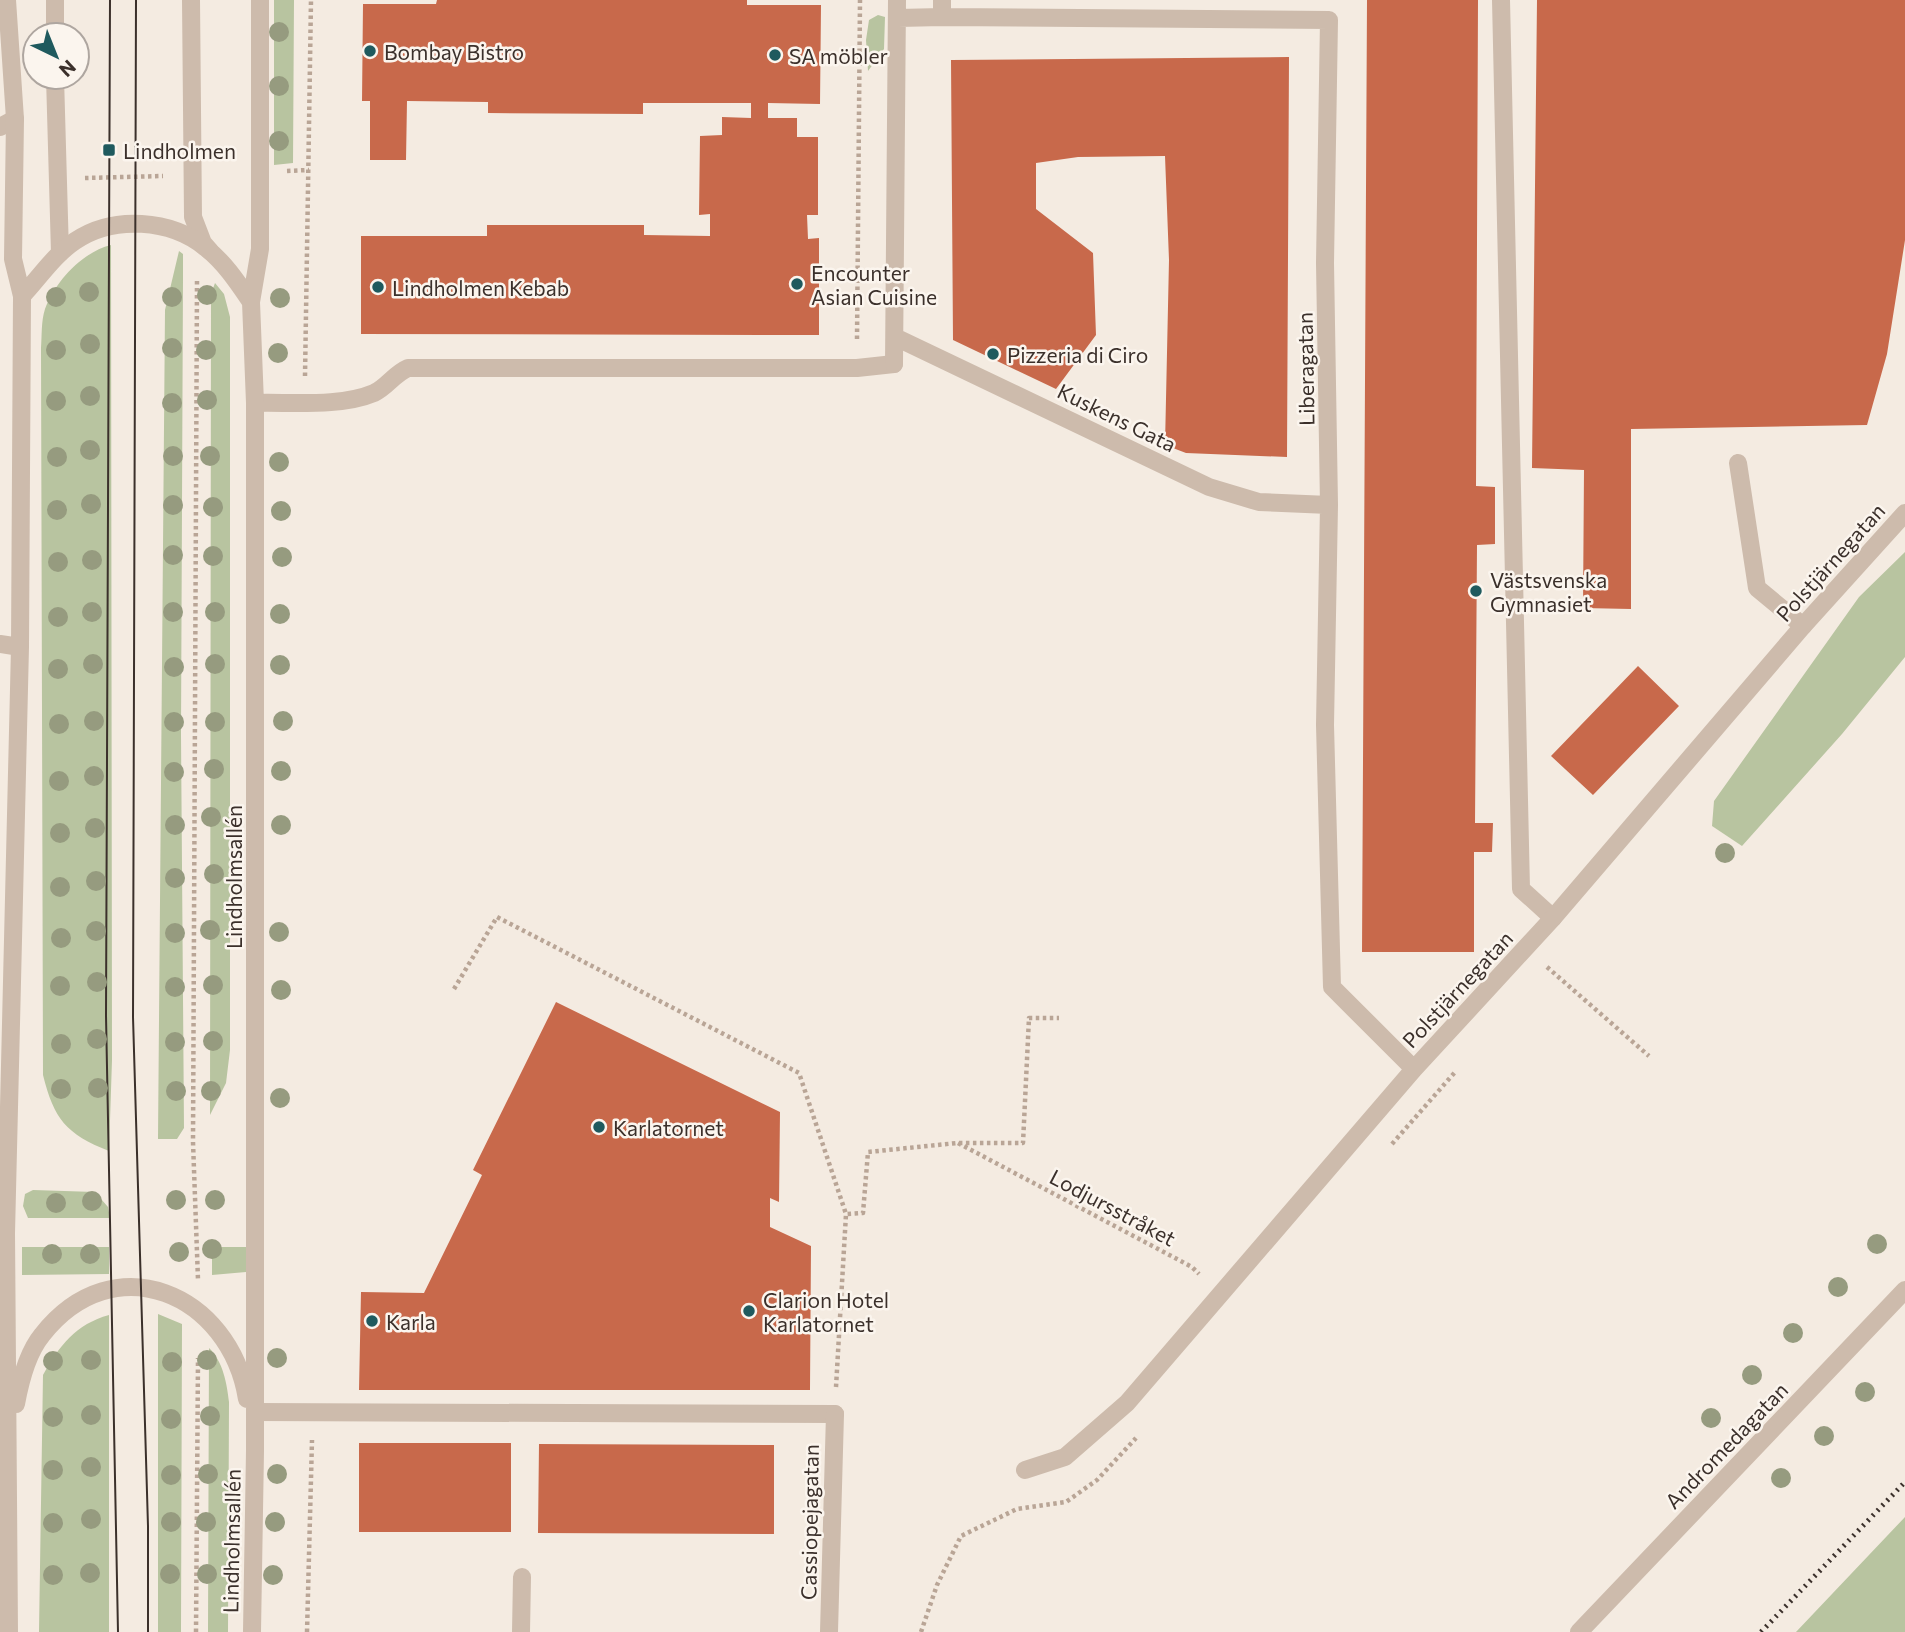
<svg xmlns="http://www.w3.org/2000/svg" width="1905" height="1632" font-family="Commissioner,sans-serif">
  <rect width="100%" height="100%" fill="#f4ebe1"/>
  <path fill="#b8c4a0" d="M274,0H294L293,163L274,165Z
    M878,15L885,17L884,49L868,71L866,40L869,20Z
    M111,245L112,1060L109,1151C66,1134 54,1119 43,1075L41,348C42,336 41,321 45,309C55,282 82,252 111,245Z
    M179,251L183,254V277L181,735L184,1128L177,1139H158L165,310Z
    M215,283L224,294L230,317V1050L226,1083L210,1115L211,294Z
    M1905,552V657L1842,734L1742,846L1712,826L1714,801L1859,597Z
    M33,1190L95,1192L108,1207L110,1218H28L23,1206L25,1194Z
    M22,1247H109V1274L22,1275Z
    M212,1247H246V1272L212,1275Z
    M158,1314L182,1324L181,1632H158Z
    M109,1315V1632H39L43,1375C59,1346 76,1324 109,1315Z
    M209,1348C223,1361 227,1384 229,1402L228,1632H208Z
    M1905,1517V1632H1796Z"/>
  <path fill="#c8694b" d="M437,0H747V5H821L820,104L768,103V118H797V137H818V215H807L808,239L819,238V335L361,334V236H487V225H644V235L710,236V214L699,215L700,136L722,135V117L751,118V103H643V114L488,113V102L407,101L406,160H370V101H362L363,4H436Z
    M1367,0H1478L1476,486L1495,487V544L1477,545L1475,823H1493L1492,852H1474V952H1362Z
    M1537,0H1905V240L1887,354L1867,425L1631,429V609L1583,608L1584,470L1532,468Z
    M1289,57L1287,457L1186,453L1165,445L1169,260L1165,156L1078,157L1036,163V209L1093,253L1096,335L1056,389L953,340L951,60Z
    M1638,666L1679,706L1593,795L1551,756Z
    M556,1002L780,1112L779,1202L770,1198V1227L811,1246L810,1390H359L361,1292L424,1293L482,1175L473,1170Z
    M359,1443H511V1532H359Z
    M539,1444L774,1445V1534L538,1533Z"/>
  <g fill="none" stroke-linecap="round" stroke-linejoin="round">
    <path stroke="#b9a596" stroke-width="4.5" stroke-dasharray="3.5 3.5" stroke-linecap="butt" d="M287,171L309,170
      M85,178L163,176
      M197,281L193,1142L198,1280
      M857,339L860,0
      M305,376L311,0
      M1547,967L1649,1056
      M454,989L497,917L799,1073L846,1214L863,1213L868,1152L957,1143H1023L1029,1018H1059
      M958,1143L1192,1267L1199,1274
      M1392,1144L1456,1071
      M836,1387L846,1214
      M196,1632L198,1358
      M307,1632L312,1440
      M921,1632L937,1585L961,1536L1017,1509L1066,1502L1097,1480L1136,1438"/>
    <path stroke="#cdbbac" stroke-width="18" d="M191,0L193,217L203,243L210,251
      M1501,0L1521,889L1553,918
      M55,35V0
      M55,77L60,253
      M0,127L15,119
      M255,403C292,402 341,407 374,393C387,387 394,374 408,368H857L894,364
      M1738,463L1757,588L1803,626
      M255,1412L835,1414
      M521,1632L522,1577"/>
    <path stroke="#cdbbac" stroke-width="18" d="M7,0L15,119L13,259L22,296L20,647L6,1233L9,1632
      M942,17L1329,20L1325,263L1329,505L1325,725L1332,987L1414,1069
      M898,18L942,17V0
      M22,296C39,278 54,255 75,241C113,215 171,219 206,248C225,263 238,283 251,302
      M895,337L1209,487L1259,502L1329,505
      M894,364L897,0
      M0,644L20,647
      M16,1404C20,1382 28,1352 42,1335C114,1243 230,1294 247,1399
      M1025,1470L1065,1457L1127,1403L1414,1069L1553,918L1803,626L1905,513
      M252,1632L255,1451V403L251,302L260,249V0
      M829,1632L835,1414
      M1579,1632L1905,1290"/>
    <path stroke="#3b302b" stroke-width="2" d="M110,0L106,1016L118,1632
      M136,0L133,1017L148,1526V1632"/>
    <path stroke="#3b302b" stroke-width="5" stroke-dasharray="2 5" stroke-linecap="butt" d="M1761,1632L1905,1482"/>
  </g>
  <g fill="#969b7f">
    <circle cx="279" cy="32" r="10"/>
    <circle cx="279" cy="86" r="10"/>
    <circle cx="279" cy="141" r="10"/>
    <circle cx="89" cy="292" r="10"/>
    <circle cx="207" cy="295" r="10"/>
    <circle cx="56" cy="297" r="10"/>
    <circle cx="172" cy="297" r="10"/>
    <circle cx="280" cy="298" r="10"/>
    <circle cx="90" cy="344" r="10"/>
    <circle cx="172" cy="348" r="10"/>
    <circle cx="56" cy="350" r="10"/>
    <circle cx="206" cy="350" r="10"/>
    <circle cx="278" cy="353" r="10"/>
    <circle cx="90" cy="396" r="10"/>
    <circle cx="207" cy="400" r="10"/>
    <circle cx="56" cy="401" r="10"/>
    <circle cx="172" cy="403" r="10"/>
    <circle cx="90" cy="450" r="10"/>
    <circle cx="173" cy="456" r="10"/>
    <circle cx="210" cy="456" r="10"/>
    <circle cx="57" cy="457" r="10"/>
    <circle cx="279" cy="462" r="10"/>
    <circle cx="91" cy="504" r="10"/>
    <circle cx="173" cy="505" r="10"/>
    <circle cx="213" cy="507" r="10"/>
    <circle cx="57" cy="510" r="10"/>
    <circle cx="281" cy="511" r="10"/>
    <circle cx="173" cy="555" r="10"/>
    <circle cx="213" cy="556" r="10"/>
    <circle cx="282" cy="557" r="10"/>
    <circle cx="92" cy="560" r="10"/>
    <circle cx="58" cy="562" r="10"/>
    <circle cx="92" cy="612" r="10"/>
    <circle cx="173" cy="612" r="10"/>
    <circle cx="215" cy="612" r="10"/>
    <circle cx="280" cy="614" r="10"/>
    <circle cx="58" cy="617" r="10"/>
    <circle cx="93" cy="664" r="10"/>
    <circle cx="215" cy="664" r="10"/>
    <circle cx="280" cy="665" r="10"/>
    <circle cx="174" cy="667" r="10"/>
    <circle cx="58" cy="669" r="10"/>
    <circle cx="94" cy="721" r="10"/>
    <circle cx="283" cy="721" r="10"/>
    <circle cx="174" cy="722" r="10"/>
    <circle cx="215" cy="722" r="10"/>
    <circle cx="59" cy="724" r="10"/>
    <circle cx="214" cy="769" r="10"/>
    <circle cx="281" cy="771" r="10"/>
    <circle cx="174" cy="772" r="10"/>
    <circle cx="94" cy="776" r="10"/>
    <circle cx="59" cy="781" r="10"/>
    <circle cx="211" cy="817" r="10"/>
    <circle cx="175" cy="825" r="10"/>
    <circle cx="281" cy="825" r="10"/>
    <circle cx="95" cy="828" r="10"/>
    <circle cx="60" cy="833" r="10"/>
    <circle cx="1725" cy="853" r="10"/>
    <circle cx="214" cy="874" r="10"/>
    <circle cx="175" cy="878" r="10"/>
    <circle cx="96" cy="881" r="10"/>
    <circle cx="60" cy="887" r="10"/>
    <circle cx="210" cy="930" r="10"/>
    <circle cx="96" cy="931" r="10"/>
    <circle cx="279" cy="932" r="10"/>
    <circle cx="175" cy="933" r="10"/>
    <circle cx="61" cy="938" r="10"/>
    <circle cx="97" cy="982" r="10"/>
    <circle cx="213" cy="985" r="10"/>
    <circle cx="60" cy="986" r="10"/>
    <circle cx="175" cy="987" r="10"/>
    <circle cx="281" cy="990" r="10"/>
    <circle cx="97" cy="1039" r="10"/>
    <circle cx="213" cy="1041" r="10"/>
    <circle cx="175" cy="1042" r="10"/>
    <circle cx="61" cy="1044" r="10"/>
    <circle cx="98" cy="1088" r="10"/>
    <circle cx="61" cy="1089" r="10"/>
    <circle cx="176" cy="1091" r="10"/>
    <circle cx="211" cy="1091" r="10"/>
    <circle cx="280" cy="1098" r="10"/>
    <circle cx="176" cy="1200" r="10"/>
    <circle cx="215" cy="1200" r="10"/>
    <circle cx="92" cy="1201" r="10"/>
    <circle cx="56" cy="1203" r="10"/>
    <circle cx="1877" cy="1244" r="10"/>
    <circle cx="212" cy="1249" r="10"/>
    <circle cx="179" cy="1252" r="10"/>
    <circle cx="52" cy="1254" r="10"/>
    <circle cx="90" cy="1254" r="10"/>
    <circle cx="1838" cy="1287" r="10"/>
    <circle cx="1793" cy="1333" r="10"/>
    <circle cx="277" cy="1358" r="10"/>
    <circle cx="91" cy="1360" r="10"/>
    <circle cx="207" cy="1360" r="10"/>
    <circle cx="53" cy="1361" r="10"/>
    <circle cx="172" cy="1362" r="10"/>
    <circle cx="1752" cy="1375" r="10"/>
    <circle cx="1865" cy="1392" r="10"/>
    <circle cx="91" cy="1415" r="10"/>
    <circle cx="210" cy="1416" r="10"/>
    <circle cx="53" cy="1417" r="10"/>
    <circle cx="1711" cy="1418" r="10"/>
    <circle cx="171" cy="1419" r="10"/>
    <circle cx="1824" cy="1436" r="10"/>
    <circle cx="91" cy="1467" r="10"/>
    <circle cx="53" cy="1470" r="10"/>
    <circle cx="208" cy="1474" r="10"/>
    <circle cx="277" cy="1474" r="10"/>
    <circle cx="171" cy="1475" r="10"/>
    <circle cx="1781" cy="1478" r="10"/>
    <circle cx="91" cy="1519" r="10"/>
    <circle cx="171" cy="1522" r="10"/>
    <circle cx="206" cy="1522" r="10"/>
    <circle cx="275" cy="1522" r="10"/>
    <circle cx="53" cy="1523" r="10"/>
    <circle cx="90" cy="1573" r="10"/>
    <circle cx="170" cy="1574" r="10"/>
    <circle cx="207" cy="1574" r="10"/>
    <circle cx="53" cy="1575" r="10"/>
    <circle cx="273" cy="1575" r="10"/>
  </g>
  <g fill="#1f5a5e" stroke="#fbf5ee" stroke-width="2.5">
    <circle cx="370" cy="51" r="7"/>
    <circle cx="775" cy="55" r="7"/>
    <rect x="102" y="143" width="14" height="14" rx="3.5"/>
    <circle cx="797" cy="284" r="7"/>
    <circle cx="378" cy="287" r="7"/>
    <circle cx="993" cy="354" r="7"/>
    <circle cx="1476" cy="591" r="7"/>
    <circle cx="599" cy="1127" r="7"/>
    <circle cx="749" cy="1311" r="7"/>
    <circle cx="372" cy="1321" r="7"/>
  </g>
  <g text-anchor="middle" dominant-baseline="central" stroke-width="5" stroke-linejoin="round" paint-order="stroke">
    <g font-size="21" fill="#3b302b" stroke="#fbf5ee" text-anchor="start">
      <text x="384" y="51">Bombay Bistro</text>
      <text x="789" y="55">SA möbler</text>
      <text x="123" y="150">Lindholmen</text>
      <text x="811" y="272">Encounter<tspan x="811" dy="24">Asian Cuisine</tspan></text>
      <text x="392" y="287">Lindholmen Kebab</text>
      <text x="1007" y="354">Pizzeria di Ciro</text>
      <text x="1490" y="579">Västsvenska<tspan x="1490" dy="24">Gymnasiet</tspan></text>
      <text x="613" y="1127">Karlatornet</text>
      <text x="763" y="1299">Clarion Hotel<tspan x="763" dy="24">Karlatornet</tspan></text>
      <text x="386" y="1321">Karla</text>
    </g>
    <g font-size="21" fill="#3b302b" stroke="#fbf5ee">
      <text transform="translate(1305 369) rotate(-91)">Liberagatan</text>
      <text transform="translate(1117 417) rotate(26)">Kuskens Gata</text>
      <text transform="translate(1830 562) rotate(-48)">Polstjärnegatan</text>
      <text transform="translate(233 877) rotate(-90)">Lindholmsallén</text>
      <text transform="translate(1457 989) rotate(-47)">Polstjärnegatan</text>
      <text transform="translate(1113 1207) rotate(28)">Lodjursstråket</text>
      <text transform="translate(1726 1445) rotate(-46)">Andromedagatan</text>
      <text transform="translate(809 1522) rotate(-89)">Cassiopejagatan</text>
      <text transform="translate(231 1541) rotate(-89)">Lindholmsallén</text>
    </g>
  </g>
  <g transform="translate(56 56) rotate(137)"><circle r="33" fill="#fbf5ee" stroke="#aea6a0" stroke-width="2"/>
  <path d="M0-5L12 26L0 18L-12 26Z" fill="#1f5a5e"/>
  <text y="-10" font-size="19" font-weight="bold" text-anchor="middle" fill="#3b302b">N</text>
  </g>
</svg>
